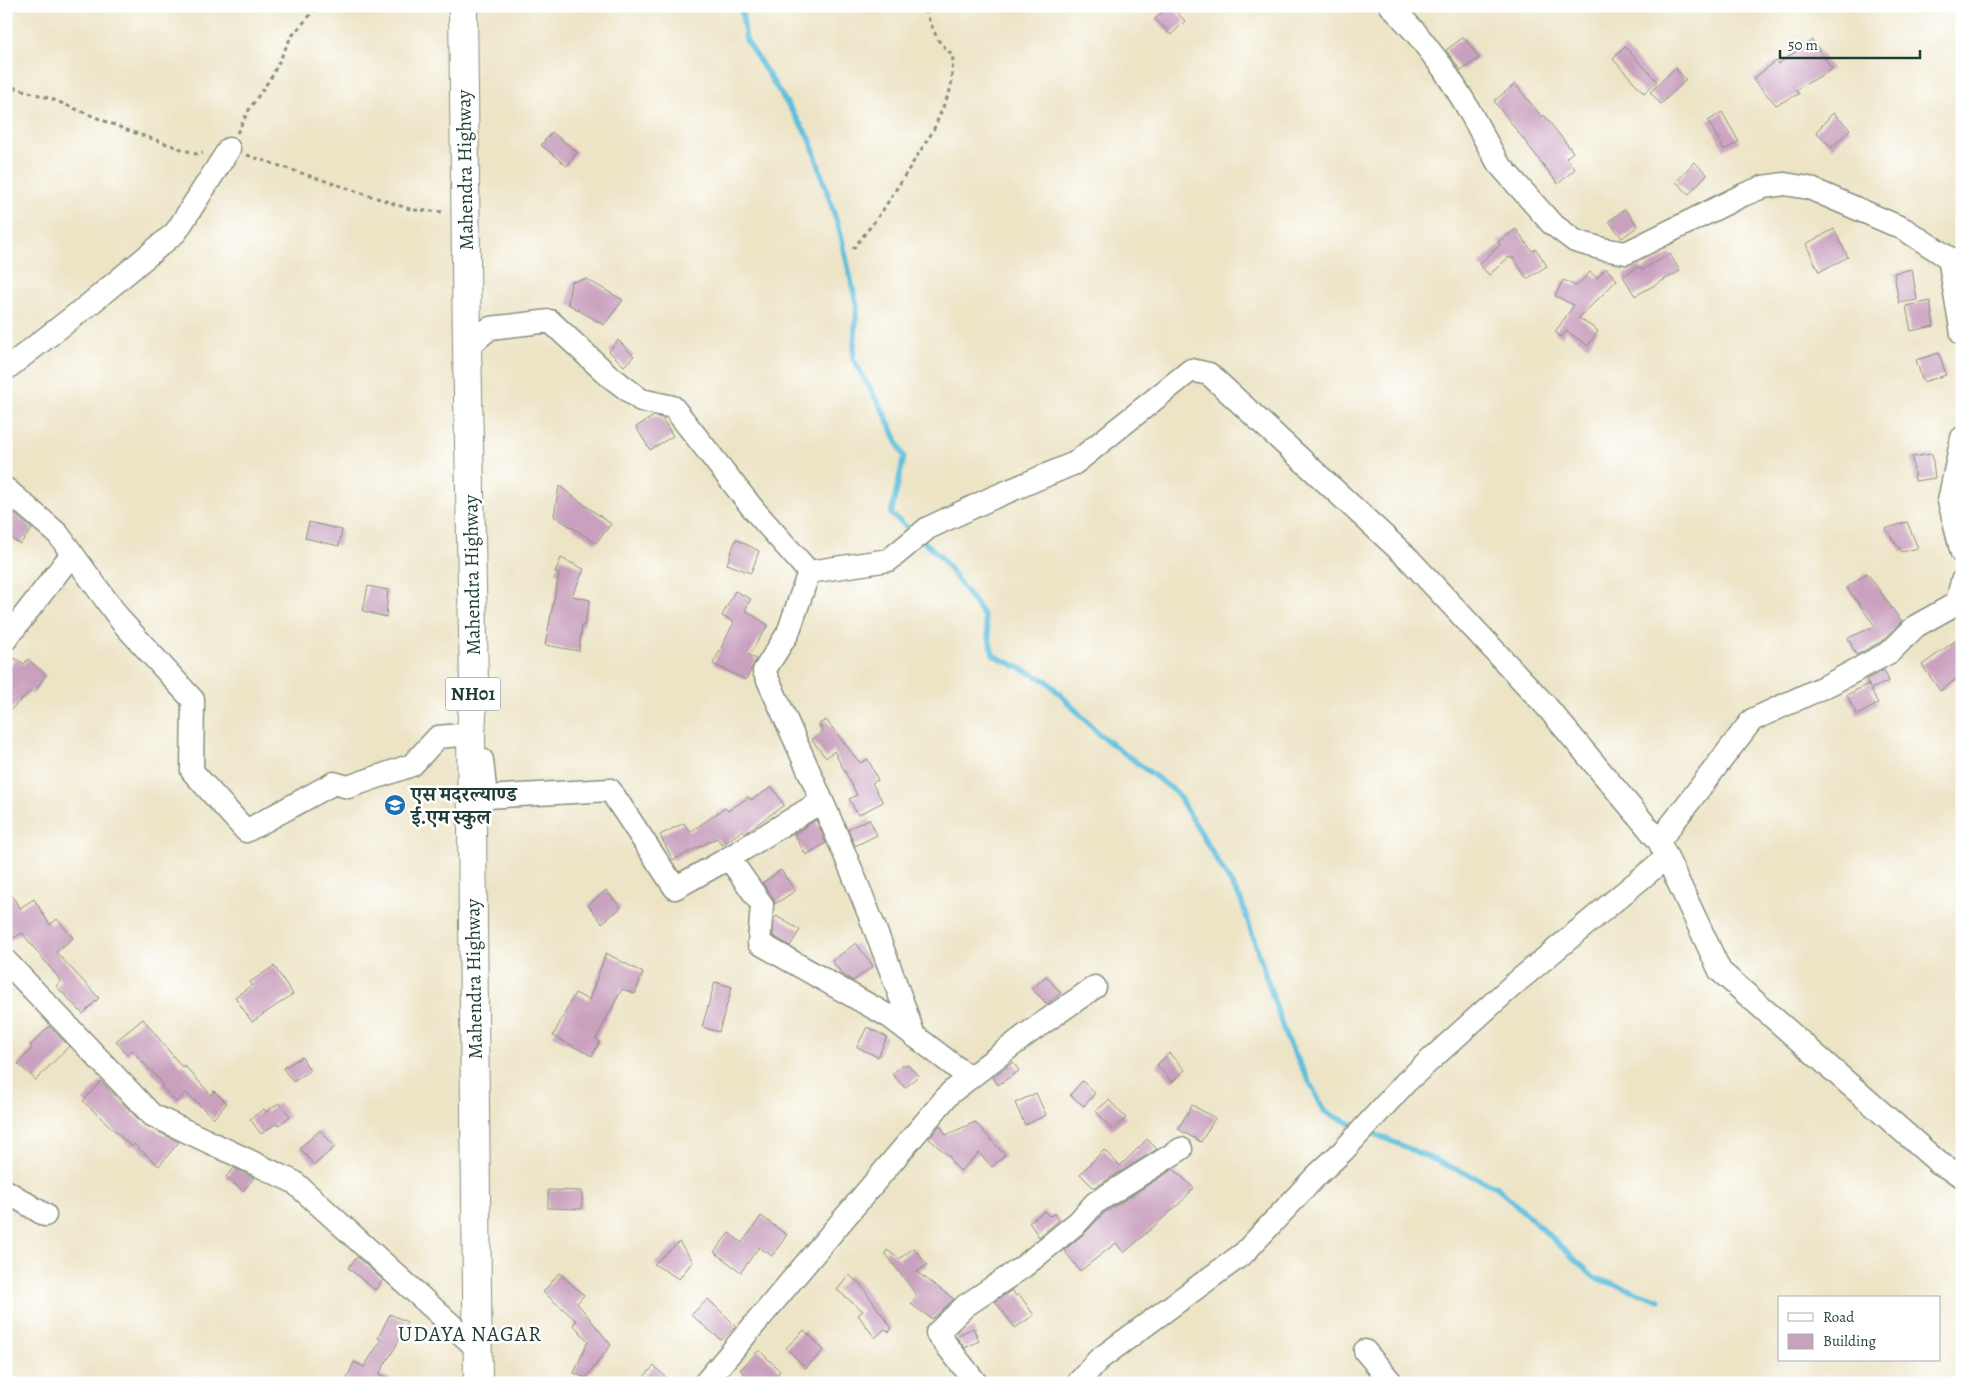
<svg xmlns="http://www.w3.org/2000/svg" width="1968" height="1389" font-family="Alegreya,'Noto Serif Devanagari',serif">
  <rect width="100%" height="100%" fill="#fff"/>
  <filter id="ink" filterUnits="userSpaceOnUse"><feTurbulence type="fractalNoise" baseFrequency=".02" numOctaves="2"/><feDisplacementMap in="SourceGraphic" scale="10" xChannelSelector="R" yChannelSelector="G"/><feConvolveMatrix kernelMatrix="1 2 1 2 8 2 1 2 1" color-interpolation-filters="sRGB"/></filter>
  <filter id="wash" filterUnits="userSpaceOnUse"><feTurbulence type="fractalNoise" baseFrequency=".0096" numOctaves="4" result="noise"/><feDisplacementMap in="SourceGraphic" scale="20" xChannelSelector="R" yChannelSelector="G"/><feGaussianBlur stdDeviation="1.12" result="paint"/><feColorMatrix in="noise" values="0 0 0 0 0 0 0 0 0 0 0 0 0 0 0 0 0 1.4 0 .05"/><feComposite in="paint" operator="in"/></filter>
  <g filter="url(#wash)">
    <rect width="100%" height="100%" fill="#ede4c6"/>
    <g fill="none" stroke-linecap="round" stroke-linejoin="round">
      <path stroke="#5fbfdd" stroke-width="5.5" d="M741,6L746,40L810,139L841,235L857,307L853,359L886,416L904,457L891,514L914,533
        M921,539L940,556L984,616L993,655L1047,681L1100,735L1176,792L1241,900L1286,1037L1325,1112L1358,1127
        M1368,1131L1497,1187L1595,1278L1660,1300"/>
    </g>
    <g id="blocks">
      <path fill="#c9a0be" d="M1168,6H1171L1185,21L1171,35L1155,19Z
        M1464,37L1479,58L1461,71L1446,50Z
        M1812,40L1832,69L1796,90L1799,94L1776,105L1753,79L1776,61L1778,64Z
        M1625,47L1657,81L1644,93L1613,59Z
        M1675,68L1686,80L1661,104L1650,92Z
        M1515,84L1542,117L1544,115L1573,152L1566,158L1575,169L1558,184L1494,101Z
        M1722,112L1739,142L1724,150L1708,121Z
        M1833,113L1850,129L1832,148L1816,132Z
        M552,132L577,152L567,166L541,145Z
        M1694,162L1707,174L1689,194L1676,182Z
        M1625,209L1638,226L1622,238L1609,221Z
        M1516,229L1532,251L1536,249L1547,266L1527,279L1513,257L1511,259L1509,257L1489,275L1479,264L1500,245L1498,242Z
        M1834,229L1848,257L1819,272L1806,244Z
        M1670,254L1680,271L1635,296L1623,276L1640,266L1642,270Z
        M1606,268L1617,280L1579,318L1598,331L1588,346L1567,331L1561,337L1555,332L1574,305L1555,296L1563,280L1576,286L1590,272L1597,278Z
        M1912,269L1917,300L1899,303L1894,273Z
        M586,279L623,300L604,325L568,304L571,282Z
        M1930,301L1934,326L1911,331L1906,306Z
        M618,340L634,356L624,366L609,351Z
        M1939,353L1946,375L1923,382L1916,360Z
        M654,416L662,418L673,436L650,450L636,427Z
        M1932,454L1935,478L1915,481L1912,457Z
        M559,486L611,524L596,543L554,516Z
        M6,507L32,529L20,544L6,535Z
        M309,522L342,530L339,546L305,538Z
        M1907,522L1918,548L1902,552L1885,529Z
        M736,539L759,551L751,573L727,564Z
        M561,558L584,569L572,596L590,600L584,626L582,625L579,651L545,645L559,574L555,572Z
        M1867,573L1902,622L1882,641L1856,655L1848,638L1875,626L1847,588Z
        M368,586L388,590L386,617L363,611Z
        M735,591L751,599L745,610L768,625L749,655L756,659L746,680L713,664L734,622L722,616Z
        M1962,636V675L1940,691L1922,665Z
        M15,658L24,664L28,659L46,675L34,693L32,690L6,714V675Z
        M1884,670L1889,681L1871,689L1878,704L1857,715L1847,695L1868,684L1870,688L1866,680Z
        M826,720L860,763L868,759L878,780L872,783L883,802L858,815L849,799L857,795L834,751L826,758L812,740L823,731L819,724Z
        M772,787L784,805L745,833L743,830L722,845L717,838L673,860L660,835L684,823L690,832L725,808L728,811L749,797L751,800Z
        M869,819L877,835L855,846L848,829Z
        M816,820L826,843L806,855L794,834Z
        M781,870L795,891L775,904L773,897L762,883Z
        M6,887L20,908L34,899L50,925L57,919L73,938L56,952L99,998L83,1014L56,986L61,981L22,933L6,943Z
        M606,890L621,908L602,923L588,905Z
        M776,916L800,930L790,946L773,936L774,919Z
        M856,943L873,966L853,981L843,975L832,961Z
        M606,953L643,973L635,994L622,989L596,1039L600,1041L592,1056L553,1036L575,993L589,1000Z
        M274,966L293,994L252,1022L235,997L252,985L250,982Z
        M1046,976L1061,993L1047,1004L1032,989Z
        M715,982L732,987L719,1032L702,1027Z
        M143,1019L182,1067L184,1065L211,1095L214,1091L227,1103L214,1118L186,1093L176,1102L161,1086L163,1084L132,1050L127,1055L116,1041Z
        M49,1026L69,1046L36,1080L18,1064L32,1048L30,1046Z
        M867,1027L887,1037L878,1057L857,1047Z
        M1169,1053L1185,1070L1172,1082L1157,1065Z
        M302,1057L310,1071L293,1082L283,1068Z
        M1013,1062L1019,1071L998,1085L993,1077Z
        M902,1065H908L918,1076L905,1088L892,1074Z
        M101,1081L143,1124L179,1142L159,1166L134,1144L132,1147L83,1101Z
        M1082,1081L1095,1093L1084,1106L1070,1095Z
        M1036,1093L1046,1115L1025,1125L1015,1103Z
        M1109,1100L1126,1118L1112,1130L1096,1111Z
        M279,1103L290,1116L279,1125L277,1123L261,1134L250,1119L264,1109L266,1112Z
        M1192,1105L1215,1118L1201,1142L1178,1129Z
        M975,1122L1005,1155L992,1167L979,1153L960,1171L950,1160L951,1158L929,1139L940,1125L946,1135Z
        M320,1130L335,1147L314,1165L300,1148Z
        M1147,1139L1157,1149L1094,1188L1080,1174L1104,1150L1120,1166Z
        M234,1168L254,1178L243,1191L226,1177Z
        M1173,1169L1194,1188L1180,1203L1124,1253L1116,1243L1080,1271L1064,1250L1086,1232L1104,1213Z
        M548,1190L582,1191V1209L548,1208Z
        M1045,1211L1049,1216L1055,1214L1059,1220L1039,1237L1029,1222Z
        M761,1216L787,1235L772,1256L759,1247L741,1272L714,1252L729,1233L742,1243Z
        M679,1242L693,1261L679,1279L654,1264Z
        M914,1248L927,1265L917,1272L954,1299L932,1319L911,1304L917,1296L885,1253L887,1250L899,1259Z
        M357,1257L383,1280L375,1290L348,1268Z
        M559,1273L584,1295L577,1303L611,1345L586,1378L574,1373L588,1341L573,1324L577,1321L543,1292Z
        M849,1275L860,1284L892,1328L889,1332L885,1329L875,1338L858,1315L863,1311L837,1290Z
        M1012,1290L1016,1296L1019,1294L1034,1315L1015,1328L995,1301Z
        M708,1299L736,1326L721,1340L691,1315Z
        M390,1314L407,1322L396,1346L379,1374L398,1383H345L354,1362L364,1367L381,1340L378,1338Z
        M973,1328L979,1341L965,1348L956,1336Z
        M804,1330L824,1350L806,1368L786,1348Z
        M759,1350L780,1371L770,1383H754L740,1370Z
        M654,1366L672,1383H638Z"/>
    </g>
  </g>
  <g filter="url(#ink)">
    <use href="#blocks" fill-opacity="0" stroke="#86907d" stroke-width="1"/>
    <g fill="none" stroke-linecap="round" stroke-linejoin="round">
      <g stroke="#86907d" stroke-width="25">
        <path id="minor" d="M1391,6L1416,33L1443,68L1465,103L1498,163L1551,223L1575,241L1603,249L1626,253L1743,195L1763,187L1785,184L1809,188L1904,229L1949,258L1962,261
          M1949,258L1962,334
          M467,347L490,328L550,321L607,374L641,400L673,407L754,510L809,572L788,633L764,671C818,790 872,911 914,1036
          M6,369L91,303L176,232L229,149
          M1962,438L1949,501L1962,553
          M6,489L58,534L122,622L193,700L192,771L246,831L334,783L348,787L412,765L438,737L471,734
          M809,572L889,560L928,528L990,499L1075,463L1191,370L1209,374L1409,559L1547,707L1659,841
          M1962,581L1957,603L1916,626L1890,652L1830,684L1752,720L1659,841L1720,971L1939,1163L1962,1176
          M6,639L72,554
          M482,760L486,797L610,790L675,888L729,858L762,905L759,943L890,1017L970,1078
          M729,858L822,801
          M6,961L152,1115L294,1182L478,1349
          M6,1191L45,1215
          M1365,1351L1392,1383
          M705,1383L950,1093L1027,1034L1095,987
          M976,1383L937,1333L965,1306L1023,1267L1078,1222L1095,1203L1181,1149
          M1078,1383L1098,1360L1244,1253L1316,1176L1343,1151L1406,1082L1513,985L1667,857"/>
      </g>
      <g stroke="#86907d" stroke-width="30">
        <path id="highway" d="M463,6L467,347L474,682L471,734L478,1383"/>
      </g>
      <path stroke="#86907d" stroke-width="3" stroke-dasharray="4 4" stroke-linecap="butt" d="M6,85L49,98L124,129L196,154L203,153
        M237,133L250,108L272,76L291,37L318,6
        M247,155L413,210L445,212
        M853,249L881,213L933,131L951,88L953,56L938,40L923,6"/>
      <use href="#minor" stroke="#fff" stroke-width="22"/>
      <use href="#highway" stroke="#fff" stroke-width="28"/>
    </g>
  </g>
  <defs>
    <g id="school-disc" transform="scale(1.125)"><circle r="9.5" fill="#1f6fb2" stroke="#fff"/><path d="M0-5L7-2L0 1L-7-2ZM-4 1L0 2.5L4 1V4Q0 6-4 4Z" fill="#fff"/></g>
  </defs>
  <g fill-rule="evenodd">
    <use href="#school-disc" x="395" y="805"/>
  </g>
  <g text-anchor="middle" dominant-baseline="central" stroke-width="5" stroke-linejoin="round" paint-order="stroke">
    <rect fill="#fff" stroke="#627771" stroke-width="1" x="445.5" y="677.5" width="55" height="33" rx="4"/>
    <g font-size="19" font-weight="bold" fill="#1f3d34">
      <text x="473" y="694">NH01</text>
    </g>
    <g font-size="20" fill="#1f3d34" stroke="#fff">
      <text transform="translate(465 170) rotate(-91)">Mahendra Highway</text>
      <text transform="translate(472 575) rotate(-91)">Mahendra Highway</text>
      <text transform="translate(474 979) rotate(-91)">Mahendra Highway</text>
    </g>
    <g font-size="20" font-weight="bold" fill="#1f3d34" stroke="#fff" text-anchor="start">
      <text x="411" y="794">एस मदरल्याण्ड<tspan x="411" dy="23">ई.एम स्कुल</tspan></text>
    </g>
    <g font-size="21" letter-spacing="1" fill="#1f3d34" stroke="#fff">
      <text x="470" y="1334">UDAYA NAGAR</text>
    </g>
  </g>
  <rect width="1968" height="1389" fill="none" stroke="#fff" stroke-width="25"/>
  <rect x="1778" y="1296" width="162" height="65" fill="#ffffff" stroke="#a5b1ae"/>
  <rect x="1788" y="1313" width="25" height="8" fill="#ffffff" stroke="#a5b1ae"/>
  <text x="1823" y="1322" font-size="15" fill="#1f3d34">Road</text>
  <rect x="1788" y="1334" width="25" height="15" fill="#c9a0be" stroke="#a5b1ae"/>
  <text x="1823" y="1346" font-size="15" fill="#1f3d34">Building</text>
  <path d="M1780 50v8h140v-8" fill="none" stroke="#1f3d34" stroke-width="2.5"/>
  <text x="1788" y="50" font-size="15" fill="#1f3d34" stroke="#ffffff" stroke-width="4" paint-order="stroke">50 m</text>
</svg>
